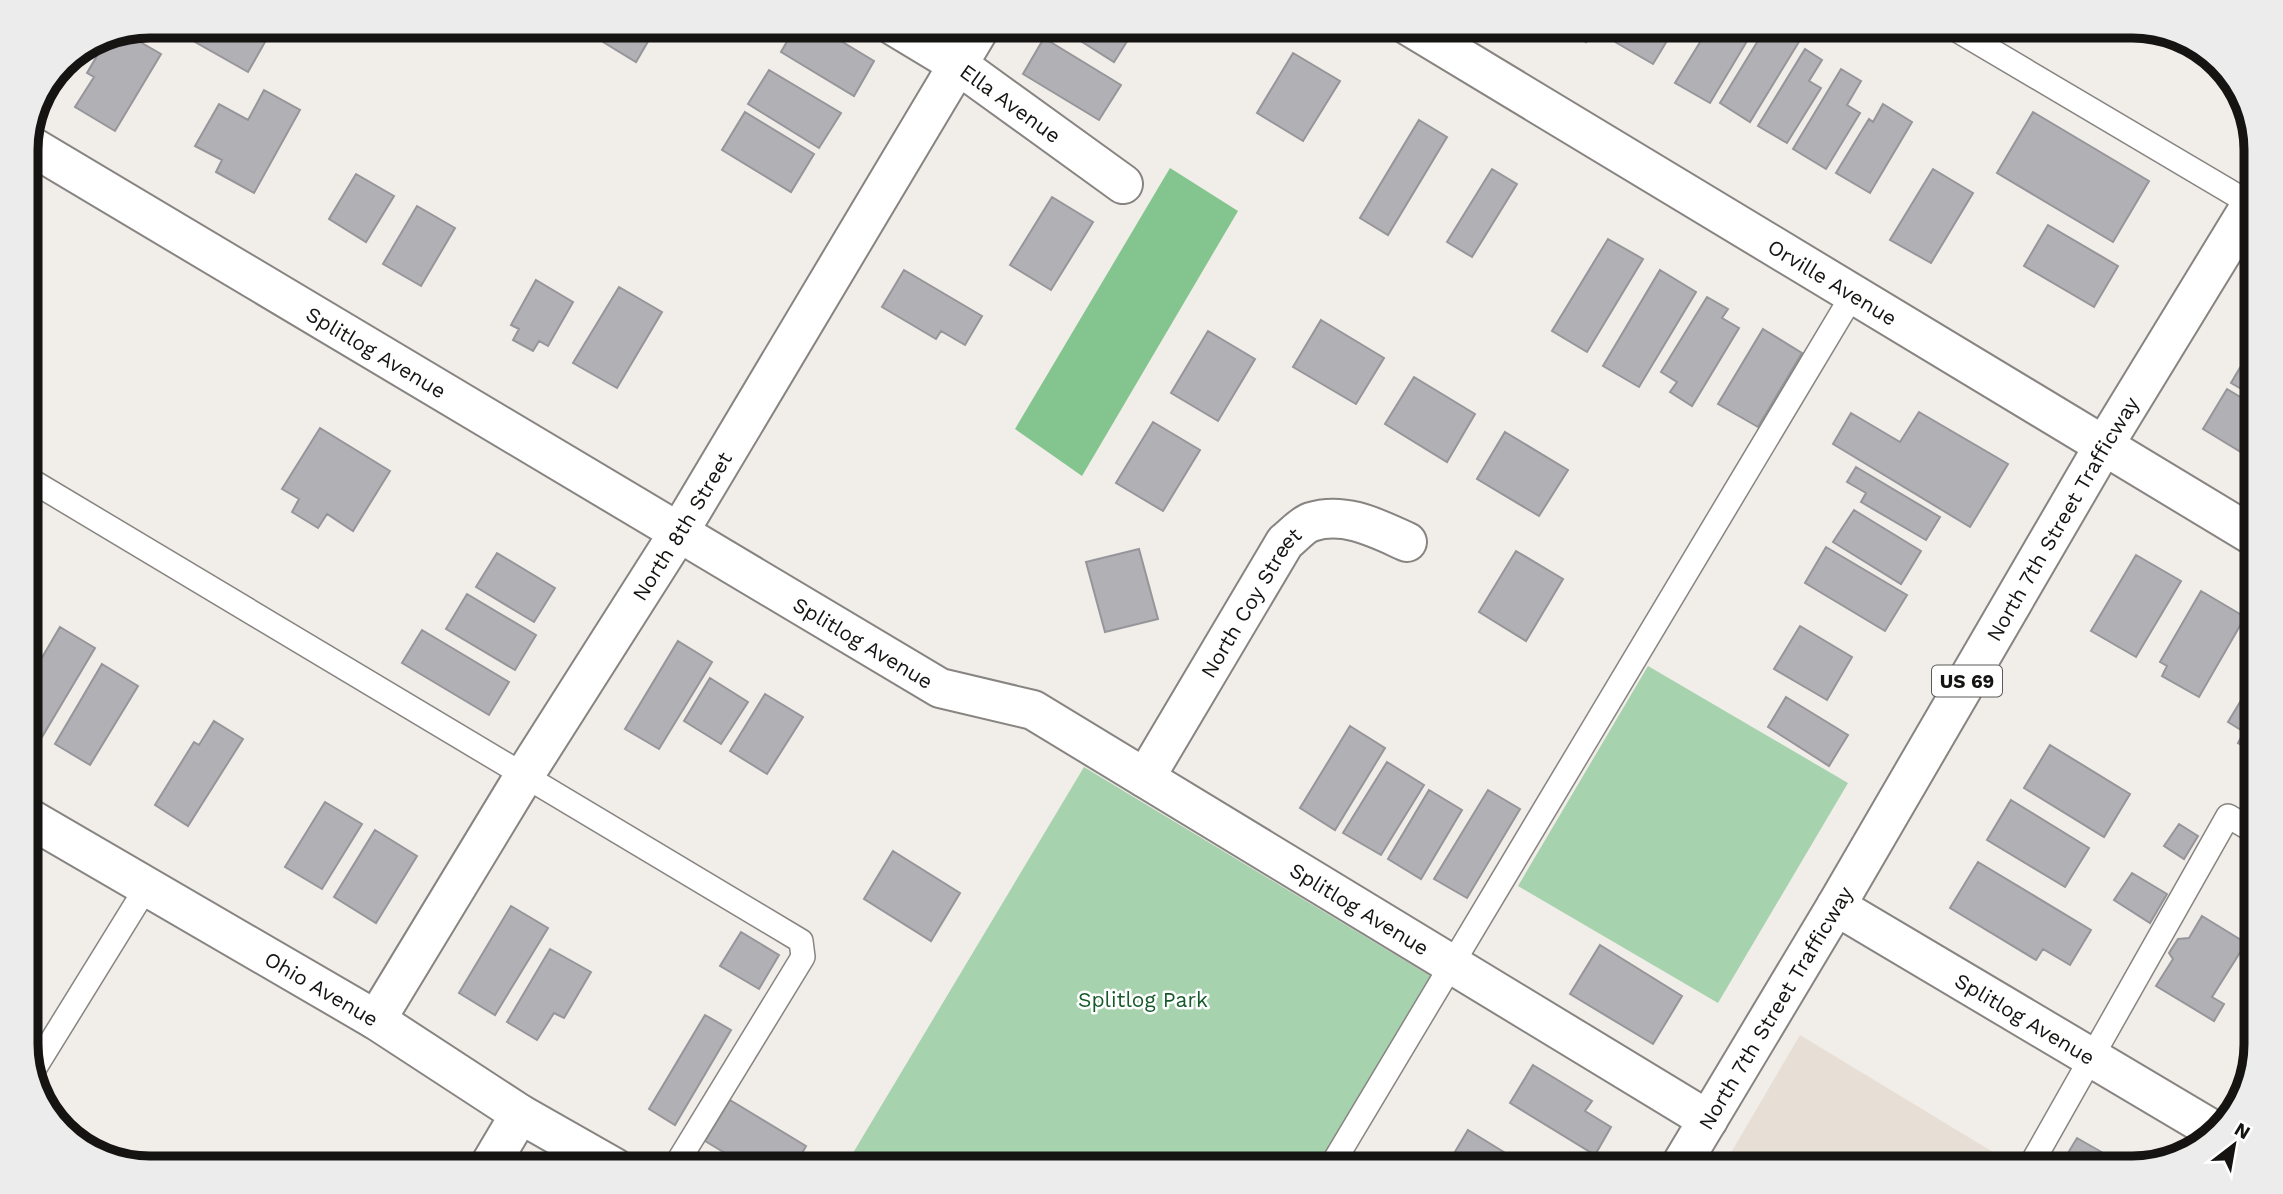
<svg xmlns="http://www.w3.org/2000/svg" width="2283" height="1194" font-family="'Work Sans',sans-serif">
  <rect width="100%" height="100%" fill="#f1ede9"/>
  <path fill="#e7dfd5" d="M1800,1035L2016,1166L1722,1168Z"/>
  <path fill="#a7d2ae" d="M1648,666L1848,783L1718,1003L1518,886Z
    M1084,767L1432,977L1318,1168H844Z"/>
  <path fill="#84c58f" d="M1170,168L1238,211L1082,476L1015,429Z"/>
  <path fill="#b0b0b5" stroke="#95959a" stroke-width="2" d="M197,26H274L248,72L190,39Z
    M612,26H657L636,62L603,42Z
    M796,26H816L874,61L854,96L781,52Z
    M1057,26H1134L1136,27L1114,62Z
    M1559,26H1595L1586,42Z
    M1618,26H1676L1653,64L1610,39Z
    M1710,26H1756L1710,103L1675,83Z
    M1767,26L1808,27L1750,122L1720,103Z
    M123,32L161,54L115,131L75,107L94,77L87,73L110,34Z
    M1044,38L1121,85L1099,120L1023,74Z
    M1805,49L1822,60L1809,81L1821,88L1787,143L1758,126Z
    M1293,53L1340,81L1303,141L1257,113Z
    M1841,69L1861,81L1847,105L1860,113L1826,169L1793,149Z
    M769,70L841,113L819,148L748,104Z
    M264,90L300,110L254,193L216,172L222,160L195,146L219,104L248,120Z
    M1883,104L1912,122L1870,193L1836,173L1869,119L1873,122Z
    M745,112L814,154L791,192L722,150Z
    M2033,112L2149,181L2113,242L1997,173Z
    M1419,120L1447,137L1388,235L1360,218Z
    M1492,169L1517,184L1472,257L1447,242Z
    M1933,169L1973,193L1931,263L1890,240Z
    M356,174L394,196L366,242L329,219Z
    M1052,197L1093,222L1051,290L1010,265Z
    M417,206L455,228L421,286L383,264Z
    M2048,225L2118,266L2094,307L2024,266Z
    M1608,239L1643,259L1587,352L1552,331Z
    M904,270L982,316L965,345L941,331L936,339L882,307Z
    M1660,270L1696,292L1639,387L1603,366Z
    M536,280L573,302L548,346L539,341L533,351L513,340L519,329L511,325Z
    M619,287L662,312L617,388L573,363Z
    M1707,297L1728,309L1722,318L1739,328L1692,406L1670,392L1677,382L1661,372Z
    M1321,320L1384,358L1356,404L1293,367Z
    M1763,329L1802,353L1758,427L1718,404Z
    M1208,331L1255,359L1218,421L1171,393Z
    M2251,349L2257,353V398L2231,383Z
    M1414,377L1475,414L1447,462L1385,424Z
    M2227,389L2257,407V462L2203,429Z
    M1919,412L2008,464L1970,527L1833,444L1851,413L1900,442Z
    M1153,422L1200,450L1163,511L1116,483Z
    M320,428L390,471L353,531L327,514L318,528L292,512L299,499L282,489Z
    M1505,432L1568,470L1539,516L1477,479Z
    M1856,467L1940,517L1926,540L1861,502L1866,493L1847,482Z
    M1854,510L1921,551L1901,584L1833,542Z
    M1826,547L1907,595L1885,631L1805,583Z
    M1139,549L1158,619L1105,632L1086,562Z
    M1516,551L1563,579L1526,641L1479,612Z
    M497,553L555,588L534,622L476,587Z
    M2136,555L2181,581L2136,657L2091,631Z
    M2201,591L2245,617L2199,697L2162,676L2167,666L2160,662Z
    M467,594L536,635L515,670L446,629Z
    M1800,626L1852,657L1827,700L1774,669Z
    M60,627L95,648L39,742L27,734V683Z
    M422,630L509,682L489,715L402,663Z
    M678,641L712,662L659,749L625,729Z
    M102,664L138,686L90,765L55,744Z
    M2257,674V753L2238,743L2244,732L2228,722Z
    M710,678L748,702L721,744L684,721Z
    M765,694L803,717L767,774L730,751Z
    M1786,697L1848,735L1829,766L1768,727Z
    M214,721L243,739L188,826L155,805L194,742L199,745Z
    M1350,726L1385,748L1335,830L1300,808Z
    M2050,745L2130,794L2104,837L2024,788Z
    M1387,762L1424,785L1381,855L1343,833Z
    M1429,790L1462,810L1421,879L1388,859Z
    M1488,790L1520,809L1467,898L1434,879Z
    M2011,800L2089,848L2065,887L1987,840Z
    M325,802L362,824L322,889L285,867Z
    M2179,824L2198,836L2184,859L2164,846Z
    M375,830L417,856L376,923L334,897Z
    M893,851L960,893L931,941L864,899Z
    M1978,862L2091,930L2070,965L2043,949L2036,960L1950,908Z
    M2132,873L2167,894L2150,923L2114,900Z
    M511,906L548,928L495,1015L459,993Z
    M2202,916L2246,943L2212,997L2224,1004L2214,1021L2156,986L2173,959L2169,953L2178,939L2189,938Z
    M741,932L779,955L759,989L720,966Z
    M1600,945L1682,996L1653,1044L1570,994Z
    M550,949L591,972L564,1018L554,1013L537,1040L507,1022Z
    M705,1015L731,1030L675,1125L649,1109Z
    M2257,1016V1044L2255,1051L2241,1042Z
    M1533,1065L1592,1101L1585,1111L1611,1127L1595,1155L1510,1103Z
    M730,1100L806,1146L794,1168H750L705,1141Z
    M1468,1130L1530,1168L1446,1167Z
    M2077,1138L2112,1158L2106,1168H2059Z"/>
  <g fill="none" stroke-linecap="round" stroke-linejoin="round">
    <g stroke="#878481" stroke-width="26">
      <path id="service" d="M1950,26L2251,204
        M27,478L801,941L803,957L674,1168
        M33,1071L146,888
        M1330,1168L1852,296
        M2029,1168L2228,816L2257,833"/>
    </g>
    <g stroke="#878481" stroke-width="42">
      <g id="minor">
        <path id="s1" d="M894,26L957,64L1123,184"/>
        <path id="s2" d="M1409,26L2257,538"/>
        <path id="s3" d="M26,143L940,688L1033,710L1708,1120"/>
        <path id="s4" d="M1145,778L1285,542C1293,536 1302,525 1311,522C1345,511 1378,529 1407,542"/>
        <path id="s5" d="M27,817L376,1020L520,1114L615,1168"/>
        <path id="s6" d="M1836,906L2215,1131"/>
        <path id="s7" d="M376,1020L524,776L679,532L981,26"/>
        <path d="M488,1168L520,1114"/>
      </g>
    </g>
    <g stroke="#878481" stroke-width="42">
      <g id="primary">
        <path id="s8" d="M1679,1168L1836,906L2103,447L2257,195"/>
      </g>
    </g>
    <use href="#service" stroke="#fff" stroke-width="23"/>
    <use href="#minor" stroke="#fff" stroke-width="38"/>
    <use href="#primary" stroke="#fff" stroke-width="38"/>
  </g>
  <g text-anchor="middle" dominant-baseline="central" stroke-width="5" stroke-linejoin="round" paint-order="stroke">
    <rect fill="#fff" stroke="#5b5a59" stroke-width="2" x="1932" y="665.5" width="70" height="31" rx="5"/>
    <g font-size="19" font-weight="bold" fill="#151412">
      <text x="1967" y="681">US 69</text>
    </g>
    <g font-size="21" fill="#151412" stroke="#fff">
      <text stroke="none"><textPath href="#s1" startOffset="140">Ella Avenue</textPath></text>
      <text stroke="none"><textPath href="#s2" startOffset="495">Orville Avenue</textPath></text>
      <text stroke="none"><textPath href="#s3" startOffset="408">Splitlog Avenue</textPath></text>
      <text stroke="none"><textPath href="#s8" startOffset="754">North 7th Street Trafficway</textPath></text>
      <text stroke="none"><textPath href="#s7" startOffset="581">North 8th Street</textPath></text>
      <text stroke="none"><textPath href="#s4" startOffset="205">North Coy Street</textPath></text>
      <text stroke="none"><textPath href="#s3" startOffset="975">Splitlog Avenue</textPath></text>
      <text stroke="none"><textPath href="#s3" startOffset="1542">Splitlog Avenue</textPath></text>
      <text stroke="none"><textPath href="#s5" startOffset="341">Ohio Avenue</textPath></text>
      <text stroke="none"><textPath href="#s8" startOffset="187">North 7th Street Trafficway</textPath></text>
      <text stroke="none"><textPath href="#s6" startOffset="220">Splitlog Avenue</textPath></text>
    </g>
    <g font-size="21" fill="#155b2a" stroke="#fff">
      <text x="1143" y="999">Splitlog Park</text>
    </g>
  </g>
  <path d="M0 0H2283V1194H0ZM150 38H2132A112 112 0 0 1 2244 150V1044A112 112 0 0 1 2132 1156H150A112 112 0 0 1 38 1044V150A112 112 0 0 1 150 38Z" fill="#ececec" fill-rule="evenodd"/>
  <path fill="none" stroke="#151412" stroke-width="9" d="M150 38H2132A112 112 0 0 1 2244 150V1044A112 112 0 0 1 2132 1156H150A112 112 0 0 1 38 1044V150A112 112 0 0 1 150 38Z"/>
  <g transform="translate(2234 1145) rotate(31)" stroke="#ffffff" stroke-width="5" paint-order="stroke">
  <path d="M0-5L12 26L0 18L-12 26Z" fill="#151412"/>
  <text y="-10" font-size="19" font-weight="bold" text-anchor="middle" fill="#151412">N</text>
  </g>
</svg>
